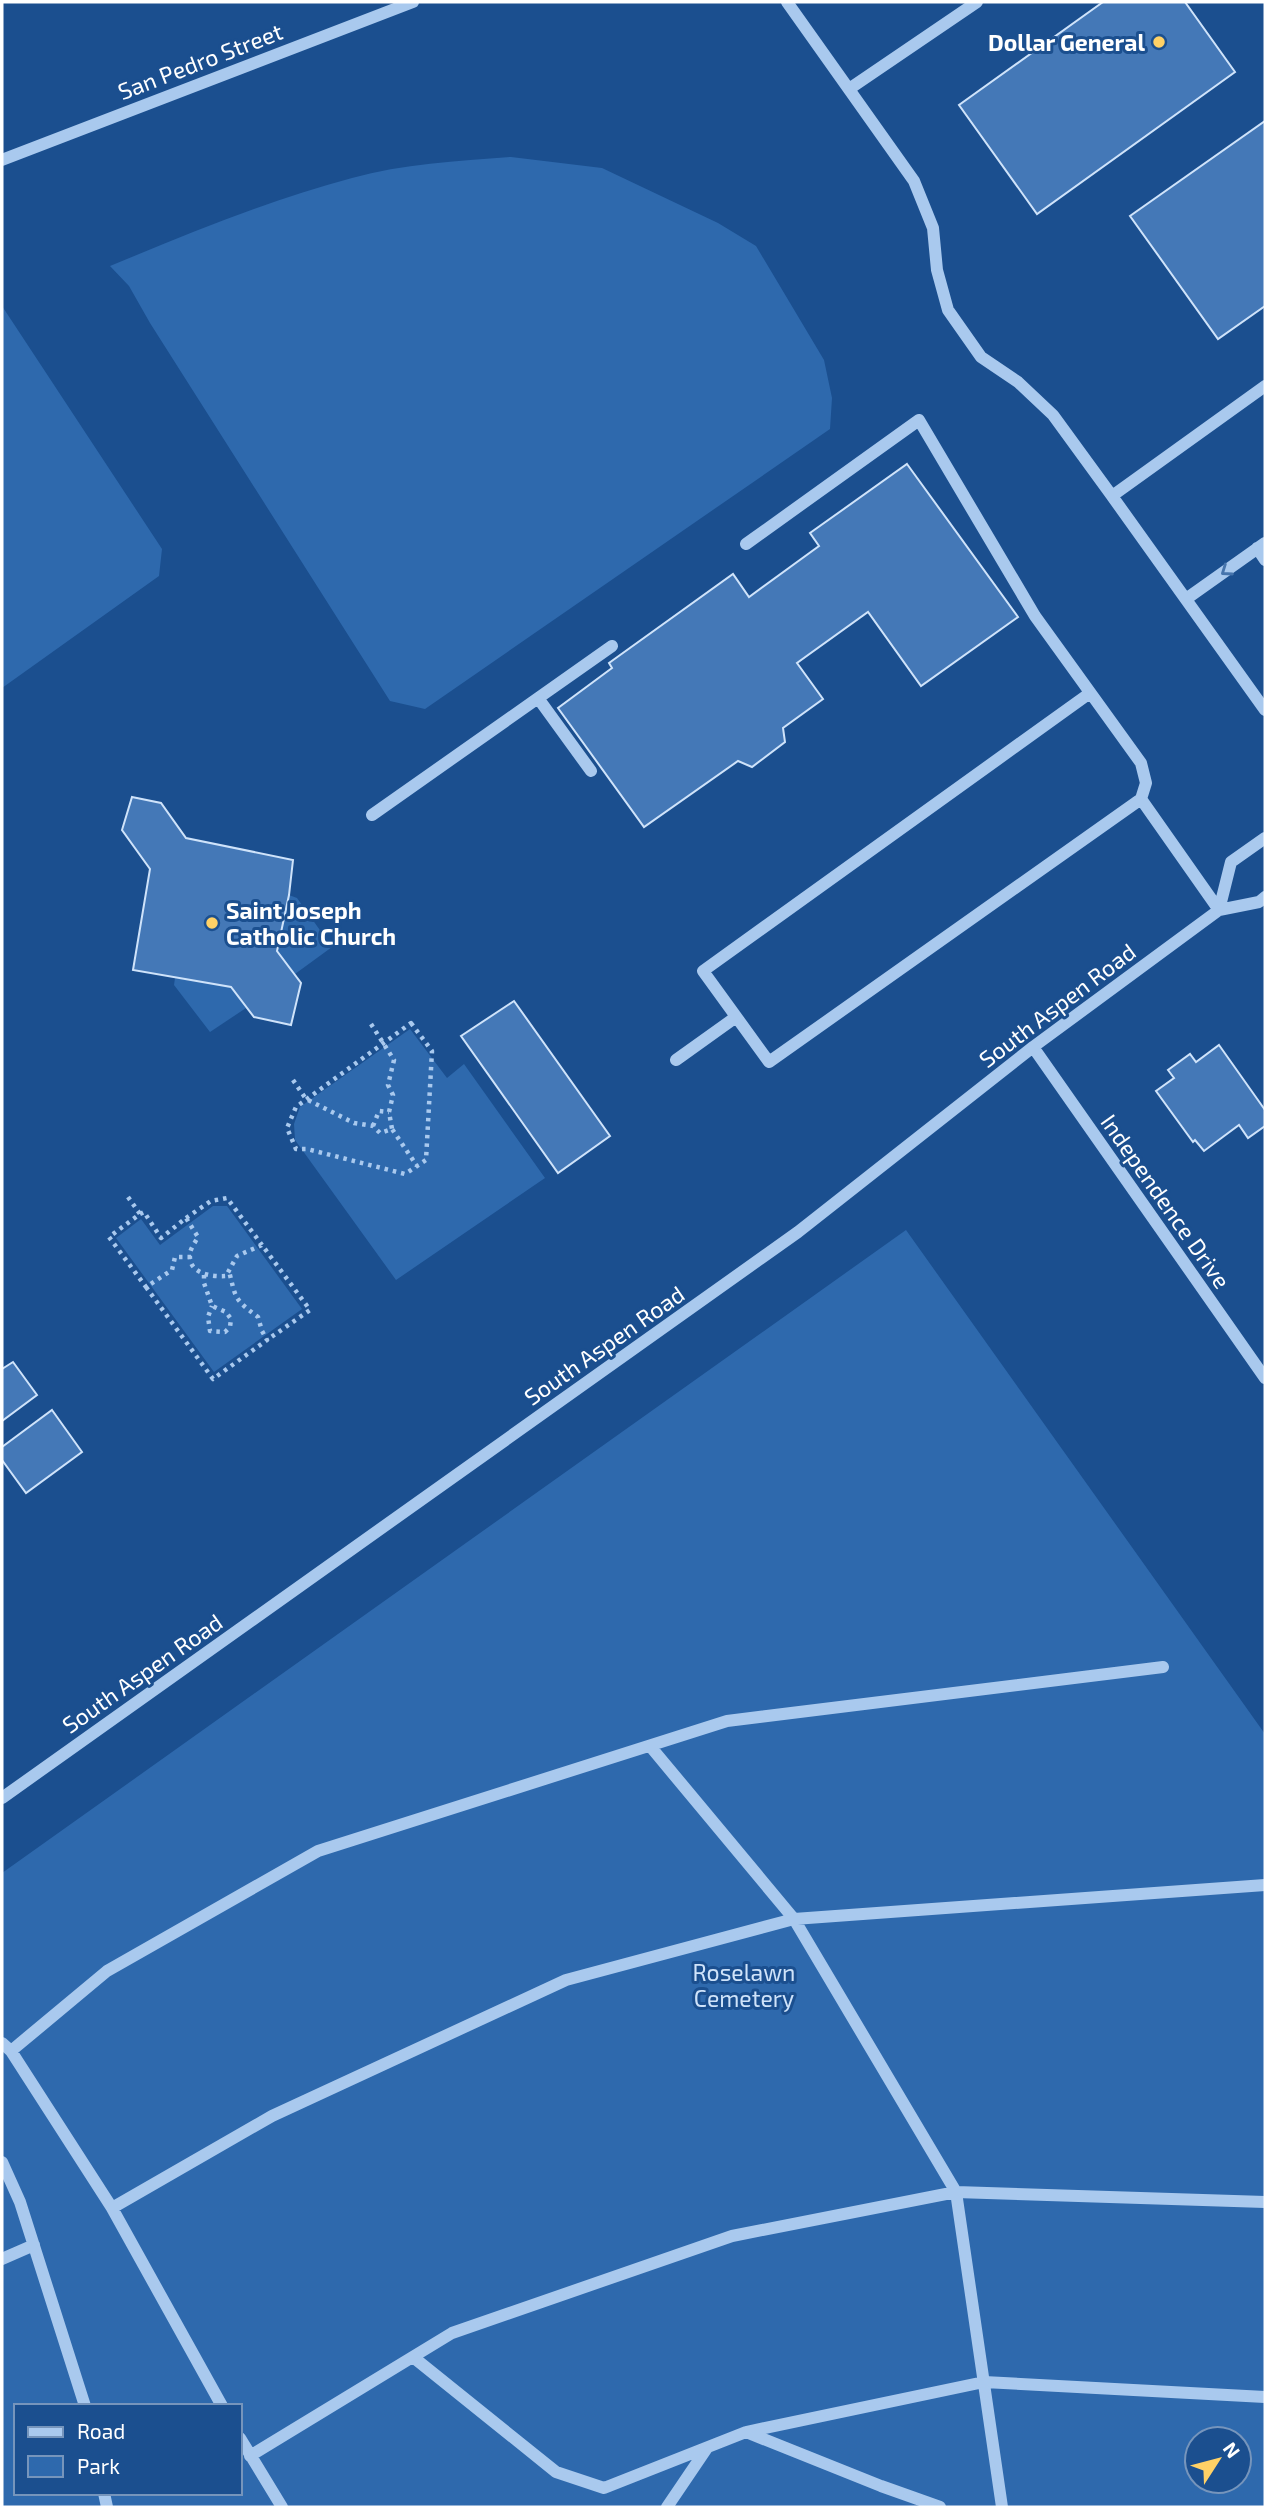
<svg xmlns="http://www.w3.org/2000/svg" width="1267" height="2509" font-family="'Exo 2',sans-serif">
  <rect width="100%" height="100%" fill="#1b4f8f"/>
  <path fill="#2e69ad" fill-rule="evenodd" d="M511,157L602,168L718,223L756,246L824,360L832,398L830,429L425,709L390,701L150,323L129,286L110,266C190,233 269,200 352,178C403,164 458,161 511,157Z
    M2,306L162,549L159,576L2,688Z
    M289,895L297,898L332,947L295,974L277,951Z
    M175,978L231,987L246,1008L210,1032L174,985Z
    M410,1029L447,1078L464,1064L545,1178L396,1280L295,1140L294,1124L300,1107Z
    M213,1206H227L302,1309L214,1372L116,1238L141,1219L160,1245Z
    M906,1230L1265,1734V2507H2V1873ZM16,2406H240V2493H16ZM1197,2439H1239V2481H1197Z"/>
  <path fill="#4478b7" stroke="#cfe3fa" stroke-width="2" d="M1103,2H1185L1235,72L1037,214L959,105Z
    M1265,121V306L1218,339L1130,216Z
    M907,464L1018,617L921,686L868,612L797,663L823,699L783,728L785,742L752,767L738,761L644,827L558,708L612,668L609,663L733,574L749,597L819,546L810,533Z
    M132,797L161,803L186,838L293,860L289,895L277,951L301,983L291,1025L254,1017L231,987L133,970L150,869L122,830Z
    M514,1001L610,1136L558,1173L461,1036Z
    M1219,1045L1265,1110V1126L1248,1138L1239,1125L1204,1151L1195,1140L1193,1142L1156,1091L1174,1078L1168,1070L1190,1054L1196,1062Z
    M13,1362L37,1395L2,1421V1369Z
    M52,1410L82,1452L26,1493L2,1460V1447Z"/>
  <g fill="none" stroke-linecap="round" stroke-linejoin="round">
    <path stroke="#a9c9ee" stroke-width="4.5" stroke-dasharray="3.5 5" stroke-linecap="butt" d="M411,1023L432,1051L426,1160L405,1174L307,1149H296L287,1128L296,1107Z
      M371,1024L394,1060L388,1085L393,1095L389,1112L392,1129
      M293,1080L306,1099L354,1123L373,1126L380,1133L392,1129L417,1166
      M373,1126L379,1111L389,1112
      M128,1197L140,1214L109,1237L146,1287L172,1270L175,1257H191
      M140,1214L144,1212L161,1238L186,1218L198,1237C196,1241 190,1249 190,1254C188,1274 212,1277 226,1276L237,1256L262,1245L310,1310L267,1340
      M186,1218L211,1201L227,1198L262,1245
      M204,1275V1283L212,1306L226,1312L231,1319L230,1327L225,1332L210,1331L208,1317L212,1306
      M146,1287L213,1379L267,1340L262,1331L258,1317C234,1299 236,1299 229,1271"/>
    <path stroke="#a9c9ee" stroke-width="12" d="M787,2L914,181L933,228L937,270L948,310L981,357L1018,382L1053,415L1112,496L1265,386
      M849,89L977,2
      M2,160L413,2
      M1112,496L1265,710
      M746,544L919,420L1035,616L1141,763L1146,783L1141,799L769,1062L703,971L1090,693
      M1257,548L1265,560
      M1186,599L1265,543
      M538,698L591,771
      M1141,799L1219,910
      M372,815L612,646
      M1219,910L1231,862L1265,838
      M1033,1047L1265,1378
      M676,1060L736,1017
      M650,1746L794,1919L956,2192L1002,2507
      M2,1798L798,1232L1033,1047L1219,910L1259,902L1265,897
      M2,2043L11,2051L112,2208L222,2406
      M11,2051L107,1971L318,1851L727,1721L1163,1667
      M2,2162L20,2202L85,2406
      M112,2208L272,2116L566,1980L794,1919L1265,1885
      M2,2259L34,2245
      M413,2357L556,2472L604,2488L746,2432L984,2382L1265,2397
      M746,2432L881,2486L940,2507
      M240,2438L282,2507
      M250,2456L452,2333L732,2236L956,2192L1265,2202
      M104,2493L107,2507
      M667,2507L707,2448"/>
  </g>
  <defs><path id="oneway-chevron" d="M-2-3.5L2.5 0L-2 3.5" fill="none" stroke-width="1.6" stroke-linecap="round" stroke-linejoin="round" transform="scale(1.75)"/></defs>
  <use stroke="#4674ac" href="#oneway-chevron" transform="translate(1226 571) rotate(145)"/>
  <g fill="#ffd166" stroke="#1b4f8f" stroke-width="2.5">
    <circle cx="1159" cy="42" r="7"/>
    <circle cx="212" cy="923" r="7"/>
  </g>
  <g text-anchor="middle" dominant-baseline="central" stroke-width="6" stroke-linejoin="round" paint-order="stroke">
    <g font-size="23" font-weight="bold" fill="#fff" stroke="#1b4f8f" text-anchor="end">
      <text x="1145" y="42">Dollar General</text>
      <text x="226" y="910" text-anchor="start">Saint Joseph<tspan x="226" dy="26">Catholic Church</tspan></text>
    </g>
    <g font-size="23" fill="#fff" stroke="#1b4f8f">
      <text transform="translate(200 61) rotate(-21)">San Pedro Street</text>
      <text transform="translate(1057 1005) rotate(-37)">South Aspen Road</text>
      <text transform="translate(1166 1201) rotate(55)">Independence Drive</text>
      <text transform="translate(604 1345) rotate(-35)">South Aspen Road</text>
      <text transform="translate(142 1673) rotate(-35)">South Aspen Road</text>
    </g>
    <g font-size="23" fill="#cfe3fa" stroke="#1b4f8f">
      <text x="744" y="1972">Roselawn<tspan x="744" dy="26">Cemetery</tspan></text>
    </g>
  </g>
  <rect width="1267" height="2509" fill="none" stroke="#ffffff" stroke-width="7"/>
  <rect x="14" y="2404" width="228" height="91" fill="#1b4f8f" stroke="#7695bc" stroke-width="2"/>
  <rect x="28" y="2427" width="35" height="10" fill="#a9c9ee" stroke="#7695bc" stroke-width="2"/>
  <text x="77" y="2439" font-size="21" fill="#ffffff">Road</text>
  <rect x="28" y="2456" width="35" height="21" fill="#2e69ad" stroke="#7695bc" stroke-width="2"/>
  <text x="77" y="2474" font-size="21" fill="#ffffff">Park</text>
  <g transform="translate(1218 2460) rotate(54)"><circle r="33" fill="#1b4f8f" stroke="#7695bc" stroke-width="2"/>
  <path d="M0-5L12 26L0 18L-12 26Z" fill="#ffd166"/>
  <text y="-10" font-size="19" font-weight="bold" text-anchor="middle" fill="#ffffff">N</text>
  </g>
</svg>
